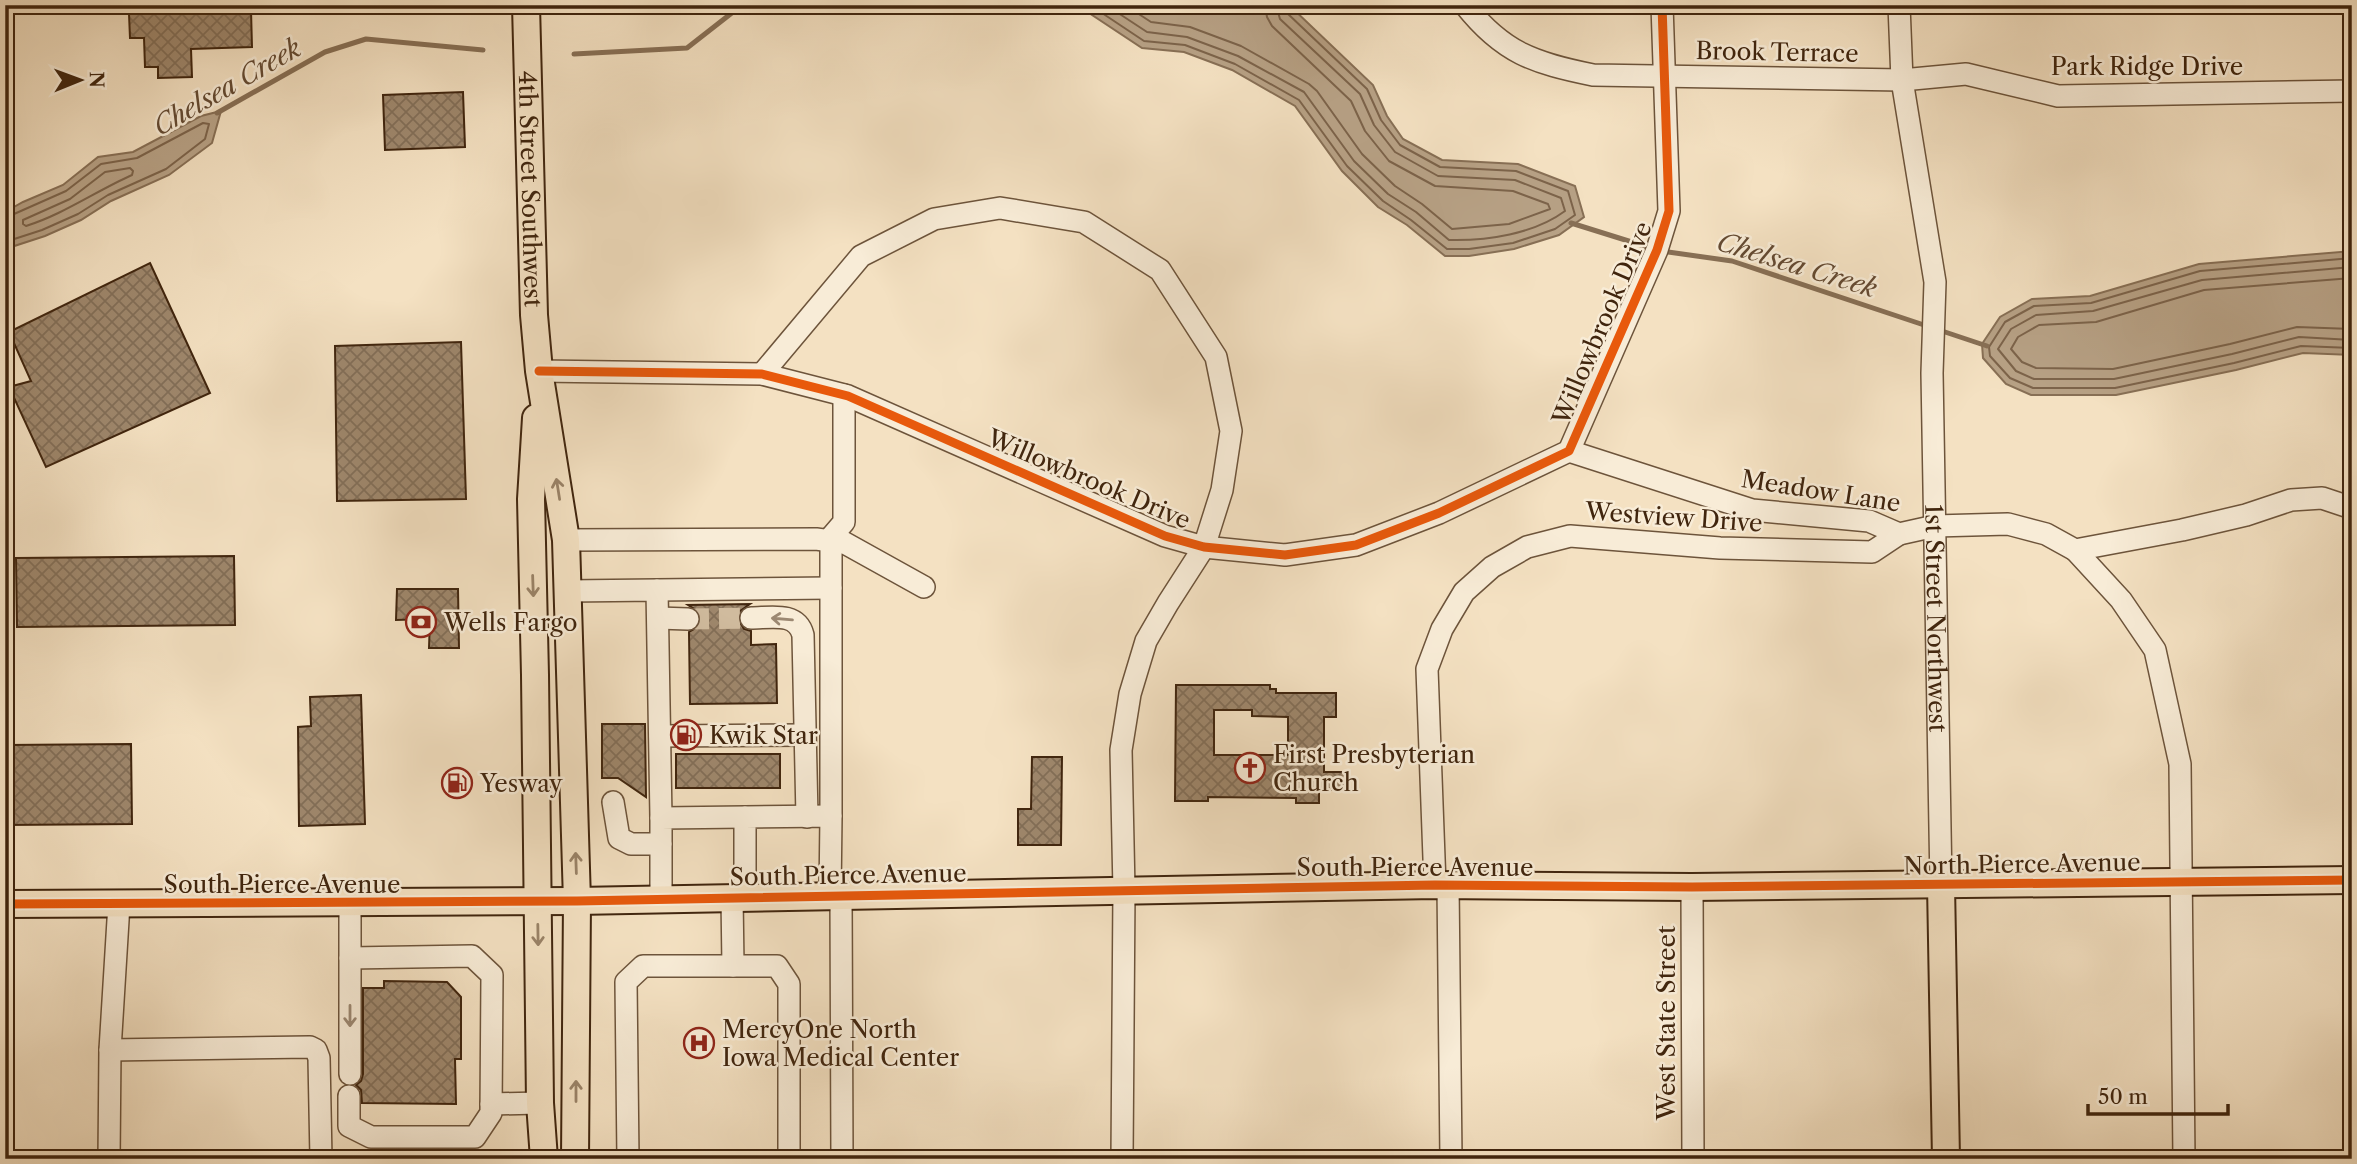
<svg xmlns="http://www.w3.org/2000/svg" width="2357" height="1164" font-family="'Libre Caslon Text',serif">
  <defs>
    <pattern id="building-cross-hatch" width="8" height="8" patternUnits="userSpaceOnUse" patternTransform="scale(1.75)"><rect width="8" height="8" fill="#9e876c"/><path d="M0 0l8 8M0 8l8-8" fill="none" stroke="#826e57"/></pattern>
  </defs>
  <rect width="100%" height="100%" fill="#f4e1c2"/>
  <filter id="stains"><feTurbulence type="fractalNoise" baseFrequency=".00286" numOctaves="4"/><feColorMatrix values="0 0 0 0 .2 0 0 0 0 .09 0 0 0 0 .02 0 0 0 .5 -.17"/></filter>
  <radialGradient id="worn" r=".72"><stop offset=".6" stop-color="#630" stop-opacity="0"/><stop offset="1" stop-color="#630" stop-opacity=".3"/></radialGradient>
  <path fill="#b7a185" stroke="#876f55" stroke-width="2" d="M1077,5H1289L1373,85L1387,116L1403,139L1442,160L1518,164L1575,186L1584,217L1559,235L1514,249L1469,256H1445L1407,225L1378,207L1342,171L1295,106L1232,70L1184,52L1142,48Z
    M221,111L212,143L169,175L111,201L81,220L45,236L5,249V212L23,202L63,185L98,157L133,152L201,116Z
    M2352,251V355L2303,353L2236,370L2116,395H2031L2006,384L1983,358L1982,344L2000,317L2032,299L2090,296L2199,264Z"/>
  <g fill="none" stroke-linecap="round" stroke-linejoin="round">
    <path stroke="#7c634a" stroke-width="2" d="M1090,5L1144,41L1185,45L1235,64L1299,100L1347,166L1383,201L1411,220L1447,249H1469L1513,243L1555,229L1575,215L1568,191L1516,171L1440,167L1400,145L1381,120L1367,89L1287,13L1285,5
      M1106,5L1147,32L1187,37L1238,56L1304,92L1354,161L1388,194L1416,212L1449,240C1487,241 1534,234 1565,211L1561,198L1515,180L1438,176L1395,152L1374,125L1360,94L1280,19L1276,5
      M1125,5L1151,22L1190,27L1241,46L1309,84L1317,91L1362,154L1395,186L1422,204L1452,229L1509,224L1550,209L1548,204L1513,191L1435,186L1389,161L1365,131L1351,101L1272,26L1267,17L1265,5
      M130,168L133,171L132,175C96,191 64,214 26,226L23,224V220L70,199L105,172Z
      M5,218L66,191L101,164L137,158L203,123L209,124L205,139L166,169L108,195L78,214L42,230L5,242
      M2352,258L2200,271L2091,303L2034,306L2005,322L1989,347L1990,356L2010,378L2033,388H2115L2234,363L2301,346L2352,348
      M2352,267L2202,280L2093,311L2036,315L2011,329L1998,349L2016,371L2034,379H2114L2232,354L2299,337L2352,340
      M2352,278L2204,290L2096,322L2039,325L2018,337L2011,349L2022,362L2036,368L2113,369L2230,344L2297,327L2352,329"/>
    <path stroke="#876f55" stroke-width="5" d="M574,54L687,48L742,5
      M217,113L325,52L366,39L483,50
      M1571,223L1651,248
      M1661,251L1732,261L1927,326
      M1939,330L1987,346"/>
  </g>
  <path fill="url(#building-cross-hatch)" stroke="#40250e" stroke-width="2" fill-rule="evenodd" d="M251,10L252,47L191,49L192,77L158,78V67H145L144,38H130L129,14Z
    M463,92L465,147L385,150L383,95Z
    M150,263L210,393L46,467L9,387L31,381L9,332Z
    M461,342L466,499L337,501L335,346Z
    M234,556L235,625L17,627L16,558Z
    M397,589H458L459,648H429L430,619L396,620Z
    M750,604L740,611L738,619L744,629L751,631V645L776,644L777,703L690,704L689,632L699,626L701,619L699,612L688,605Z
    M1176,685H1270V689H1276V693H1336V717H1324V772H1348V790H1319V803H1296V798L1208,797V801H1175ZM1214,710H1252V716L1288,717V755H1214Z
    M361,695L365,824L299,826L298,727L311,726L310,697Z
    M602,724H645L646,797L618,778H602Z
    M131,744L132,824L5,825V745Z
    M676,754H780V788H676Z
    M1032,757H1062L1061,845H1018V809H1031Z
    M384,981L447,982L461,997V1059H455L456,1104L362,1103L361,1090L356,1085L361,1081L363,1074V988H384Z"/>
  <g fill="none" stroke-linecap="round" stroke-linejoin="round">
    <path stroke="#d0bb9e" stroke-width="21" stroke-dasharray="21 10" stroke-linecap="butt" d="M688,619L751,618"/>
    <g stroke="#6d543b" stroke-width="24">
      <g id="minor">
        <path d="M1465,5C1503,53 1534,63 1593,75L1902,80L1966,74L2058,96L2352,91"/>
        <path id="s1" d="M1899,5L1902,80L1935,282L1932,373L1941,885"/>
        <path d="M539,371L762,374L848,396L1165,536L1204,547L1285,555L1356,545L1439,513L1569,451L1657,250L1669,211L1662,5"/>
        <path d="M762,374L861,256L934,219L1000,208L1084,222L1160,270L1216,357L1231,431L1222,490L1204,547L1168,603L1146,641L1130,694L1121,750L1124,890L1122,1159"/>
        <path d="M1569,451L1752,510L1869,521L1899,534L1935,526L2008,524L2046,534L2075,550L2182,530L2246,515L2291,500L2322,498L2352,508"/>
        <path d="M566,540L816,539L831,541L832,536L844,522V395"/>
        <path d="M2075,550L2121,600L2155,650L2180,764L2184,1159"/>
        <path d="M657,590L831,588"/>
        <path d="M568,591L657,590L661,818"/>
        <path d="M658,618L688,619"/>
        <path d="M751,618C770,618 797,611 803,635L807,817"/>
        <path d="M660,736L805,735"/>
        <path d="M613,802L619,838L631,844H661"/>
        <path d="M831,816V541L843,542L924,587"/>
        <path d="M1435,885L1427,669L1442,629L1464,592L1492,567L1527,547L1570,536L1720,548L1872,552L1899,534"/>
        <path d="M1448,885L1451,1159"/>
        <path d="M1692,887L1693,1159"/>
        <path d="M841,895L842,1159"/>
        <path d="M745,896V817L831,816L830,895"/>
        <path d="M732,897L733,966"/>
        <path d="M661,898V818L745,817"/>
        <path d="M110,1050L310,1047L316,1050L319,1058L321,1159"/>
        <path d="M350,1074V903"/>
        <path d="M349,1096V1126L371,1137H475L491,1113L492,975L472,956L350,958"/>
        <path d="M491,1104L540,1103"/>
        <path d="M109,1159L110,1050L119,904"/>
        <path d="M628,1159L626,982L643,966H777L789,984V1159"/>
      </g>
    </g>
    <g stroke="#40250e" stroke-width="30">
      <g id="major">
        <path id="s2" d="M526,5L534,315L539,371L566,540L577,901L575,1159"/>
        <path d="M536,418L531,499L535,675L540,1103L544,1159"/>
        <path d="M1941,885L1946,1159"/>
        <path d="M5,904L577,901L1435,885L1692,887L2352,880"/>
      </g>
    </g>
    <use href="#minor" stroke="#f8ecd7" stroke-width="21"/>
    <use href="#major" stroke="#f4e1c2" stroke-width="26"/>
    <g stroke="#f8ecd7" stroke-width="13">
      <path id="cycleway" d="M539,371L762,374L848,396L1165,536L1204,547L1285,555L1356,545L1439,513L1569,451L1657,250L1669,211L1662,5
        M5,904L577,901L1435,885L1692,887L2352,880"/>
    </g>
    <use href="#cycleway" stroke="#e8590c" stroke-width="9"/>
  </g>
  <defs><path id="oneway-shaft" d="M-6 0H5M1.5-3L5.5 0L1.5 3" fill="none" stroke-width="1.6" stroke-linecap="round" stroke-linejoin="round" transform="scale(1.75)"/></defs>
  <g stroke="#9a8368">
    <use href="#oneway-shaft" transform="translate(558 489) rotate(-99)"/>
    <use href="#oneway-shaft" transform="translate(533 586) rotate(88)"/>
    <use href="#oneway-shaft" transform="translate(576 863) rotate(-92)"/>
    <use href="#oneway-shaft" transform="translate(538 935) rotate(89)"/>
    <use href="#oneway-shaft" transform="translate(576 1091) rotate(-90)"/>
  </g>
  <g stroke="#9c8872">
    <use href="#oneway-shaft" transform="translate(782 619) rotate(-175)"/>
    <use href="#oneway-shaft" transform="translate(350 1016) rotate(90)"/>
  </g>
  <defs>
    <g id="bank-ring" transform="scale(1.575)"><circle r="9.5" fill="#f8ecd7" stroke="#8f2418" stroke-width="1.5"/><path d="M-6-4H6V4H-6ZM0-2.3a2.3 2.3 0 1 0 0 4.6a2.3 2.3 0 1 0 0-4.6Z" fill="#8f2418"/></g>
    <g id="fuel-ring" transform="scale(1.575)"><circle r="9.5" fill="#f8ecd7" stroke="#8f2418" stroke-width="1.5"/><path d="M-5.5-6h7V0h2V4h1.3V-2.5L3-4.5l.8-.8L6-3V5H2.5V1h-1V6h-7ZM-4.2-4.7v3.2H.2V-4.7Z" fill="#8f2418"/></g>
    <g id="church-ring" transform="scale(1.575)"><circle r="9.5" fill="#f8ecd7" stroke="#8f2418" stroke-width="1.5"/><path d="M-1.2-6h2.4v3.5h3.3v2.4h-3.3V6h-2.4V-.1h-3.3v-2.4h3.3Z" fill="#8f2418"/></g>
    <g id="hospital-ring" transform="scale(1.575)"><circle r="9.5" fill="#f8ecd7" stroke="#8f2418" stroke-width="1.5"/><path d="M-5-5h3v3.5h4V-5h3V5h-3V1.5h-4V5h-3Z" fill="#8f2418"/></g>
  </defs>
  <g fill-rule="evenodd">
    <use href="#bank-ring" x="421" y="622"/>
    <use href="#fuel-ring" x="686" y="735"/>
    <use href="#church-ring" x="1250" y="768"/>
    <use href="#fuel-ring" x="457" y="783"/>
    <use href="#hospital-ring" x="699" y="1043"/>
  </g>
  <g text-anchor="middle" dominant-baseline="central" stroke-width="5" stroke-linejoin="round" paint-order="stroke">
    <g font-size="24" fill="#40250e" stroke="#f8ecd7">
      <text transform="translate(1777 52) rotate(1)">Brook Terrace</text>
      <text x="2147" y="66">Park Ridge Drive</text>
      <text stroke="none"><textPath href="#s2" startOffset="184">4th Street Southwest</textPath></text>
      <text transform="translate(1602 323) rotate(-67)">Willowbrook Drive</text>
      <text transform="translate(1089 479) rotate(23)">Willowbrook Drive</text>
      <text transform="translate(1821 491) rotate(9)">Meadow Lane</text>
      <text transform="translate(1674 517) rotate(4)">Westview Drive</text>
      <text stroke="none"><textPath href="#s1" startOffset="616">1st Street Northwest</textPath></text>
      <text transform="translate(2022 864) rotate(-1)">North Pierce Avenue</text>
      <text x="1415" y="867">South Pierce Avenue</text>
      <text transform="translate(848 875) rotate(-1)">South Pierce Avenue</text>
      <text x="282" y="884">South Pierce Avenue</text>
      <text transform="translate(1666 1023) rotate(-90)">West State Street</text>
    </g>
    <g font-size="24" fill="#40250e" stroke="#f8ecd7" text-anchor="start">
      <text x="444" y="622">Wells Fargo</text>
      <text x="709" y="735">Kwik Star</text>
      <text x="1273" y="754">First Presbyterian<tspan x="1273" dy="28">Church</tspan></text>
      <text x="480" y="783">Yesway</text>
      <text x="722" y="1029">MercyOne North<tspan x="722" dy="28">Iowa Medical Center</tspan></text>
    </g>
    <g font-size="26" font-style="italic" fill="#644a32" stroke="#f8ecd7">
      <text transform="translate(227 87) rotate(-30)">Chelsea Creek</text>
      <text transform="translate(1797 265) rotate(17)">Chelsea Creek</text>
    </g>
  </g>
  <rect width="2357" height="1164" fill="none" stroke="#f4e1c2" stroke-width="28"/>
  <rect x="7" y="7" width="2343" height="1150" fill="none" stroke="#40250e" stroke-width="3.5"/>
  <rect x="14" y="14" width="2329" height="1136" fill="none" stroke="#40250e" stroke-width="2"/>
  <g transform="translate(80 80) rotate(89)" stroke="#f8ecd7" stroke-width="5" paint-order="stroke">
  <path d="M0-5L12 26L0 18L-12 26Z" fill="#40250e"/>
  <text y="-10" font-size="19" font-weight="bold" text-anchor="middle" fill="#40250e">N</text>
  </g>
  <path d="M2088 1104v10h140v-10" fill="none" stroke="#40250e" stroke-width="3.5"/>
  <text x="2098" y="1104" font-size="21" fill="#40250e" stroke="#f8ecd7" stroke-width="5" paint-order="stroke">50 m</text>
  <rect width="100%" height="100%" filter="url(#stains)"/>
  <rect width="100%" height="100%" fill="url(#worn)"/>
</svg>
